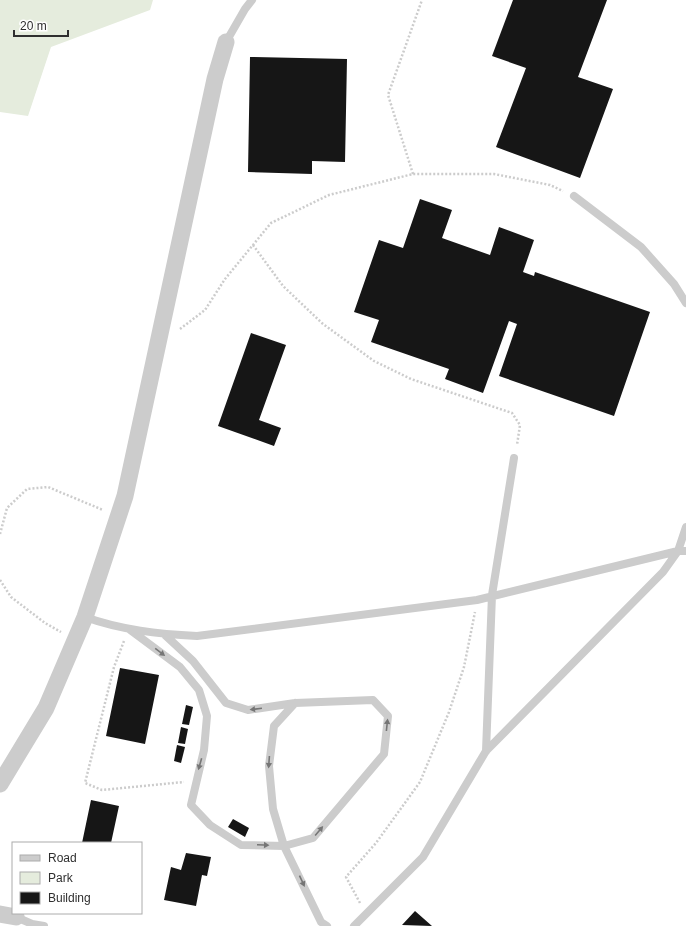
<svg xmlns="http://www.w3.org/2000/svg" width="686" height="926" font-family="Arial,sans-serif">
  <rect width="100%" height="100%" fill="#fff"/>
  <path fill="#e5ecdd" d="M0,0H153L150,10L51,47L28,116L0,112Z"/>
  <path fill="#161616" d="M513,0H607L578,77L613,89L580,178L496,147L526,68L492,56Z
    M250,57L347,59L345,162L312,161V174L248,172Z
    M420,199L452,210L442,238L490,255L499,227L534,240L523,272L534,276L535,272L650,312L614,416L499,376L517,324L509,321L483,393L445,379L449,369L371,342L379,320L354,312L379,240L403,248Z
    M251,333L286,345L259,420L281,428L274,446L218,426Z
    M120,668L159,675L145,744L106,736Z
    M186,705L193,707L189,725L182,724Z
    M181,727L188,729L185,744L178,743Z
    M177,745L185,747L181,763L174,761Z
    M91,800L119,806L111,843H82Z
    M233,819L249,828L245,837L228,827Z
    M186,853L211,857L207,876L202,875L196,906L164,900L171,867L181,870Z
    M415,911L432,926L402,925Z"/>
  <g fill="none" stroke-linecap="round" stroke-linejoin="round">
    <path stroke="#ccc" stroke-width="2.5" stroke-dasharray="2 2" stroke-linecap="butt" d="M413,174L388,95L422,0
      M253,245L283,286L323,324L374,361L411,379L512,413L520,425L517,445
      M180,329L205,310L225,279L271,223L329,195L413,174H494L550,185L563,191
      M0,534L7,508L27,489L48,487L103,510
      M0,580L11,597L45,623L61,632
      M124,641L114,667L85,783L102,790L184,782
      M360,903L346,877L376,843L420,782L449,712L464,667L475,612"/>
    <path stroke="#ccc" stroke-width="8" d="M226,42L245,9L252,0
      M574,196L641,247L674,284L686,303
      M85,617C121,630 159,634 197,636L477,600L678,551H686
      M129,629L180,667L199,690L207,716L204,750L191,805L210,825L241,845L284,846L313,838L384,754L388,716L373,700L295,703L248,710L226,703L193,661L165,635
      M295,703L274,726L269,766L273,809L284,846L321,922L327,926
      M486,751L492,595L514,458
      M16,917L32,924L44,926
      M354,926L423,857L486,751L663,572L678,551L686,527"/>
    <path stroke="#ccc" stroke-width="17" d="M0,784L46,708L85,617L125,496L215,79L226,42
      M0,914L16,917"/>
  </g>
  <defs><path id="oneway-solid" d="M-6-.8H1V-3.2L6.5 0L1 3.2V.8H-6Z"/></defs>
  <g fill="#767676">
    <use href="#oneway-solid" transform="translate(160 652) rotate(37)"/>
    <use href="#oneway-solid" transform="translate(256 709) rotate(173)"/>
    <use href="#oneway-solid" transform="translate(387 725) rotate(-84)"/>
    <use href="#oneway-solid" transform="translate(269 762) rotate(94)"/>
    <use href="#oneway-solid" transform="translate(200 764) rotate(106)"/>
    <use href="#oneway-solid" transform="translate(319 831) rotate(-50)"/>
    <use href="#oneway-solid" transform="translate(263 845) rotate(2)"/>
    <use href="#oneway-solid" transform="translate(302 881) rotate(65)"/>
  </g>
  <rect x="12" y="842" width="130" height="72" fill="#ffffff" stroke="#acacac"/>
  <rect x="20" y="855" width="20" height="6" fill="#cccccc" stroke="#acacac"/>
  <text x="48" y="862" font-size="12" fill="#2f2f2f">Road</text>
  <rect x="20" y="872" width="20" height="12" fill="#e5ecdd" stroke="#acacac"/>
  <text x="48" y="882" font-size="12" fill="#2f2f2f">Park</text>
  <rect x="20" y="892" width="20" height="12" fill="#161616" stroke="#acacac"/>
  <text x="48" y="902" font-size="12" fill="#2f2f2f">Building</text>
  <path d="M14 30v6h54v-6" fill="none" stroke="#2f2f2f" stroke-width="2"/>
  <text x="20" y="30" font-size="12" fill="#2f2f2f" stroke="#ffffff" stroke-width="3" paint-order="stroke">20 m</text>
</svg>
